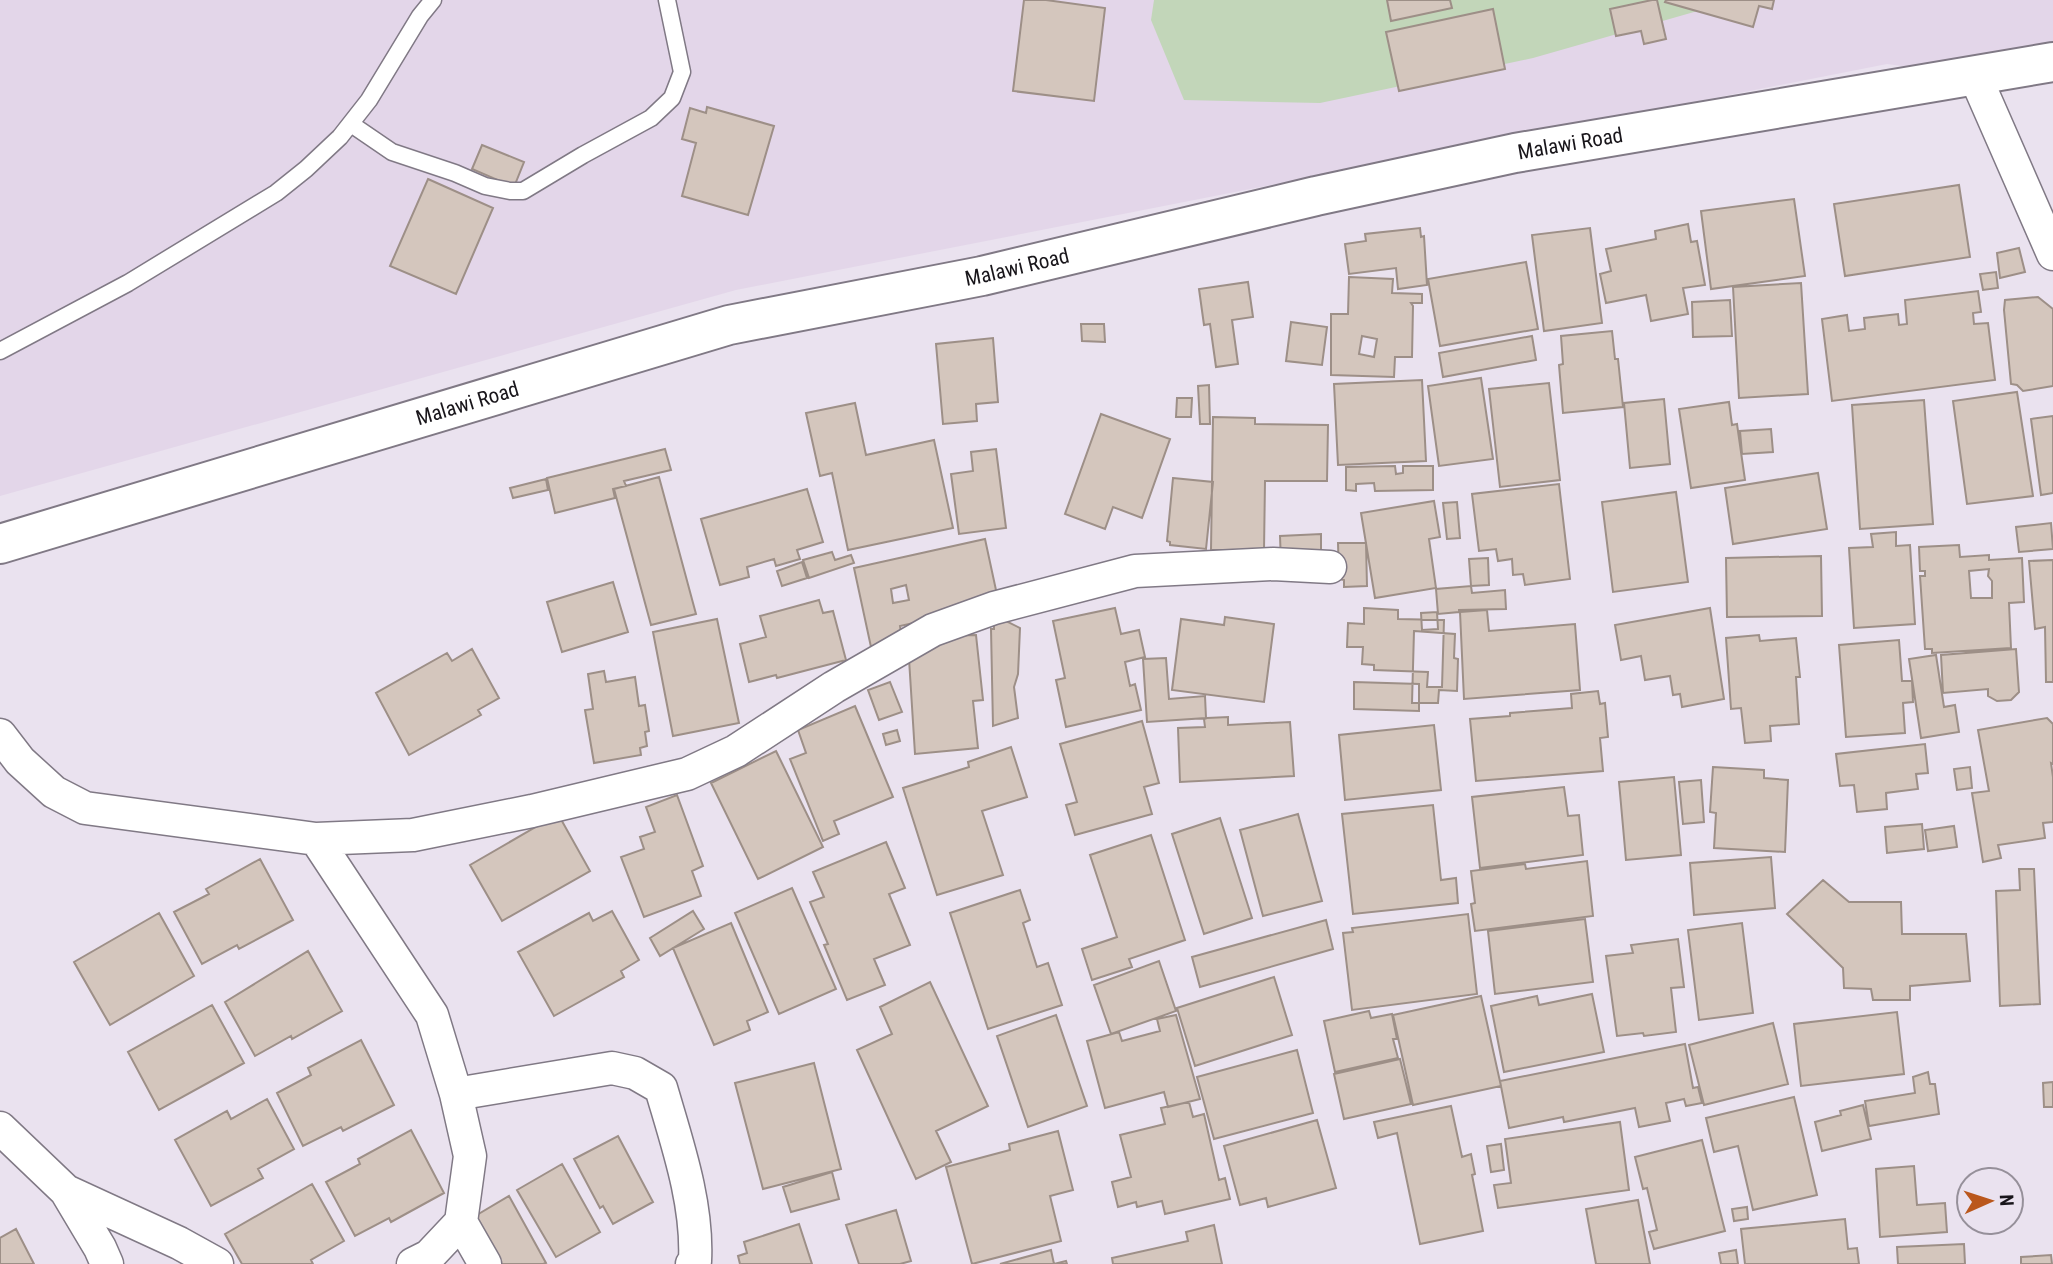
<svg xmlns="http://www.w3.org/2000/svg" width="2053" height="1264" font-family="'Roboto Condensed',sans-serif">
  <rect width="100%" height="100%" fill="#eae2ef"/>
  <path fill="#e3d6e9" d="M0,0H2053V61L1975,76L1887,64L736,290L0,496Z"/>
  <path fill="#c2d6b9" d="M1154,0H1736L1533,58L1320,103L1184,100L1151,20Z"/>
  <path fill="#d4c6bd" stroke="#9d8f87" stroke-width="2" fill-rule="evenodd" d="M1024,0H1046L1105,8L1094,101L1013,91Z
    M1387,0H1450L1452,8L1391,21Z
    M1652,0H1657L1666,39L1644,44L1641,31L1616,36L1610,9Z
    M1666,0H1774L1772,9L1759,6L1753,27L1665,2Z
    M1493,9L1505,69L1399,91L1386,32Z
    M707,107L774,126L748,215L682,196L696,143L682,139L690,108L706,113Z
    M482,145L524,162L514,187L472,169Z
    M428,179L493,208L456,294L390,266Z
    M1959,185L1970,257L1845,276L1834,204Z
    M1794,199L1805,276L1711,289L1701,211Z
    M1688,224L1691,242L1697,241L1705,285L1683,288L1688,314L1651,321L1646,295L1606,303L1600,274L1611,271L1606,249L1656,239L1655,231Z
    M1420,228L1421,237L1424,236L1427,285L1398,289L1396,268L1349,274L1345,244L1366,241L1365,234Z
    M1590,228L1602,323L1544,331L1532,235Z
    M2019,248L2025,272L2000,278L1997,253Z
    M1526,262L1538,329L1440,346L1428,279Z
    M1996,272L1998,288L1983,290L1980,274Z
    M1349,277L1393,279L1392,293L1422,294V303H1411L1413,306L1412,357H1395L1394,377L1331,375V314H1348ZM1362,336L1377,339L1374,357L1359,354Z
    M1248,282L1253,317L1232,320L1238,364L1216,367L1210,324L1204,325L1199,289Z
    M1801,283L1808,394L1739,398L1733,287Z
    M1978,291L1981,312L1973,313L1974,324L1988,323L1995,380L1832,401L1822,319L1847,315L1849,331L1865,329L1864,318L1898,314L1899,325L1907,324L1905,300Z
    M2038,297L2053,309V386L2023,391L2017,385L2011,384L2004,310L2005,300Z
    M1730,300L1732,336L1693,337L1692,302Z
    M1291,322L1327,327L1322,365L1286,361Z
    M1081,324H1104L1105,342L1082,341Z
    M1612,331L1615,359H1618L1623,407L1563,413L1559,365L1563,364L1561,336Z
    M1532,336L1536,360L1443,377L1439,353Z
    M993,338L998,402L976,404L977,421L943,424L936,344Z
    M1481,378L1493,459L1439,466L1428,386Z
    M1422,380L1426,461L1338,465L1334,384Z
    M1549,383L1560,480L1500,487L1489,389Z
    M1209,385L1210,424H1200L1198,386Z
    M2017,392L2033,496L1967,504L1953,401Z
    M1177,398H1192L1191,417H1176Z
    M1664,399L1670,464L1630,468L1624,403Z
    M1924,400L1933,524L1860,529L1852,405Z
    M1729,402L1732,425L1737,424L1745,480L1691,488L1679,409Z
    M855,403L866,455L934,440L953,528L848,550L832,473L820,476L806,413Z
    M1101,414L1170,439L1142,518L1113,507L1105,529L1065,514Z
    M2053,416V493L2041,495L2031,419Z
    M1213,417L1255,418V424L1328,425L1327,481H1265L1264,550H1211Z
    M1771,429L1773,452L1742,454L1740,431Z
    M665,449L671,470L624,481L626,486L613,489L615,498L555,513L547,478Z
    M996,449L1006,528L959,534L951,474L973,471L971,452Z
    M1395,466L1396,474L1403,473V466H1433V490L1375,491L1374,483L1356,484V491L1346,490V467Z
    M1818,473L1827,529L1733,544L1725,488Z
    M659,477L696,614L651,625L614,489Z
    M1173,478L1213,482L1206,549L1170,545V542L1167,541Z
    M546,479L548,490L513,498L510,488Z
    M1559,484L1570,579L1525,585L1523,574L1513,575L1512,559L1498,561L1496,549L1479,551L1472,494Z
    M807,489L823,542L797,550L800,559L776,566L774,559L747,567L749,577L720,585L701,519Z
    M1676,492L1688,582L1613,592L1602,502Z
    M1434,501L1440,537L1429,539L1436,588L1375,598L1361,513Z
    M1457,502L1460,538L1447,539L1443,503Z
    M2051,523L2053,549L2019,552L2016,527Z
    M1896,532V546L1910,545L1915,624L1854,628L1849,548L1873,547L1871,534Z
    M1321,534V561L1281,563L1280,536Z
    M985,539L999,604L900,626L902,640L871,647L854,568ZM906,585L909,600L893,603L891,589Z
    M1338,543H1366L1367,586L1344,587V580L1339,579Z
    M1959,545L1960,557L1989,555V560L2022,558L2024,602L2009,603L2011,648L1932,653V649H1925L1920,576H1925V571H1920L1919,547ZM1989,569L1988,576L1992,581V598H1971L1969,571Z
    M832,552L835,560L851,555L854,563L809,578L803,560Z
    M1821,556L1822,616L1727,617L1726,558Z
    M1488,558L1489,585L1471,586L1469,559Z
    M2053,560V682H2046L2045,627L2035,629L2029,561Z
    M802,562L807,578L782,586L777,571Z
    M613,582L628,632L562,652L547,602Z
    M1471,586L1472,593L1505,590L1506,609L1459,610V612L1438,614L1436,589Z
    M819,600L823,613L833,611L846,660L777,678L776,675L749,682L740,644L766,637L760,616Z
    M1115,608L1121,634L1139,630L1145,657L1125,662L1130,686L1135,684L1141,710L1066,727L1056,680L1065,678L1053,621Z
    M1364,608L1398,610V619L1444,620L1442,687H1427L1428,672L1374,670V665L1362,664L1363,647H1347L1348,623L1364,624Z
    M1710,608L1724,699L1682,707L1680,694L1673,695L1670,676L1645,680L1641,656L1621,660L1615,625Z
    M1487,610L1489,631L1575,624L1580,690L1464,699L1460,612Z
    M1437,612L1438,629L1422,630L1421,613Z
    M998,617L1020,628L1018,674L1014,687L1018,718L993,726L991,629H994V620Z
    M1225,617L1274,624L1264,702L1172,690L1181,619L1224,625Z
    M717,619L739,723L673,736L653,632Z
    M1414,631L1455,634L1454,658L1458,659L1457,691L1439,690L1438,703H1412Z
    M976,635L983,700L973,701L978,748L915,754L909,659L934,636Z
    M1759,635L1760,641L1796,638L1800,677H1796L1799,724L1770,726L1771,741L1745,743L1741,708L1731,709L1726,638Z
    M1899,640L1902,681H1912L1913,702L1903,703L1905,733L1846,737L1839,645Z
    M472,649L499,698L478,710L481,715L409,755L376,693L447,653L452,661Z
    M2016,649L2019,692L2011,700L1997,701L1988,696V689L1943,693L1941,655Z
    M1936,655L1944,707L1955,705L1959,732L1921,738L1909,659Z
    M1166,658L1169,699L1205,696L1206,718L1147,722L1143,659Z
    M604,671L606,682L635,677L639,706L645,705L649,731L645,732L647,746L640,748L641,755L594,763L585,710L593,709L588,674Z
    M890,682L902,712L879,720L868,690Z
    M1354,682L1419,684V711L1354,709Z
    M1598,691L1600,704L1605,703L1608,737L1600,738L1603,771L1476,781L1470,719L1510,716V713L1572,708L1571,694Z
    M855,706L893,797L834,821L839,834L823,841L790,759L806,753L798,730Z
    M1228,717V725L1290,722L1294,776L1180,782L1178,728L1205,727L1204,719L1207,718Z
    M2047,718L2053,724V764L2051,763L2053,777V822L2043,823L2045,838L1998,845L2001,858L1983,862L1972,793L1989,791L1978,730Z
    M1142,721L1159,783L1144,787L1152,814L1075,835L1066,805L1077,802L1060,744Z
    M1434,725L1441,790L1345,800L1339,735Z
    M897,730L900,741L886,745L883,734Z
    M1925,744L1928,773L1916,774L1918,789L1886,793L1887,809L1857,812L1854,785L1840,786L1836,754Z
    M1011,747L1027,797L982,811L1003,875L937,895L903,788L969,767L968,762Z
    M776,751L823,847L758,879L711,783Z
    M1713,767L1764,770V778L1788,780L1785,852L1714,848L1716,813L1710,812Z
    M1970,767L1972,788L1957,790L1954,769Z
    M1674,777L1681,855L1626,860L1619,782Z
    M1701,780L1704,822L1683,824L1679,782Z
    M1564,787L1568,816L1579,815L1583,855L1480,868L1472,797Z
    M677,795L703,866L692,871L701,896L644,917L621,857L644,849L640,837L655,832L646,807Z
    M1433,805L1441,880L1456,878L1458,903L1353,914L1342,814Z
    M558,814L590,871L502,921L470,865Z
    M1298,814L1322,901L1263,916L1240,830Z
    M1220,818L1252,918L1204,934L1172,834Z
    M1922,824L1924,849L1887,853L1885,827Z
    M1954,826L1957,847L1928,851L1925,830Z
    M1151,835L1185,940L1129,959L1132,967L1092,980L1082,949L1117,937L1090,855Z
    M886,842L905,888L889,894L910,945L874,959L885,985L847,1000L824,945L828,944L810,902L824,897L813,872Z
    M1771,857L1775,908L1694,915L1690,863Z
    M260,859L293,920L239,949L237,945L202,964L174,912L209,894L206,889Z
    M1587,861L1593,916L1475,931L1471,904L1475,903L1471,871L1525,864L1526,869Z
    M2019,869H2034L2040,1004L2000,1006L1996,891L2020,890Z
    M1823,880L1849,902H1901L1902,934H1966L1970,981L1910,986V1000H1873L1871,989L1844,988L1843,968L1787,914Z
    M792,888L836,989L779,1014L735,913Z
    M1020,890L1030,920L1023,923L1037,967L1048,963L1062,1005L988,1029L950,913Z
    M612,911L639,960L621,971L624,977L554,1016L518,952L589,913L593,921Z
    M693,911L704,929L660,956L650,938Z
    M159,913L194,976L110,1025L74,962Z
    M1468,914L1477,994L1352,1010L1343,933L1353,932L1352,928Z
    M1585,919L1593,982L1495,994L1488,931Z
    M1326,920L1333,949L1200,987L1192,957Z
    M731,923L768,1012L747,1021L750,1030L714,1045L673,948Z
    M1742,923L1753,1013L1699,1020L1688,930Z
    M1678,939L1684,987L1671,988L1676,1032L1644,1036L1643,1033L1617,1036L1606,956L1633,953L1631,945Z
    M308,951L342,1011L292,1039L291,1036L255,1056L225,1002Z
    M1159,961L1176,1011L1111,1034L1094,985Z
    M1274,977L1292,1035L1195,1066L1177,1008Z
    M930,982L988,1106L936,1131L951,1162L916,1179L857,1050L892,1034L880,1007Z
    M1592,994L1604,1052L1504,1072L1491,1006L1537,996L1539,1005Z
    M1481,996L1501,1086L1413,1105L1393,1015Z
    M212,1005L244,1063L159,1110L128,1052Z
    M1369,1011L1371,1018L1392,1014L1397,1039H1393L1398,1058L1335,1072L1324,1021Z
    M1897,1012L1904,1074L1801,1086L1794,1024Z
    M1056,1015L1087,1106L1028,1127L997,1036Z
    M1176,1015L1200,1099L1168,1107L1164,1092L1105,1108L1087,1041L1119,1032L1122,1041L1160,1031L1157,1019Z
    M1773,1023L1788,1084L1704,1105L1689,1045Z
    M361,1040L394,1105L343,1131L341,1127L303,1146L277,1093L311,1075L308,1068Z
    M1685,1044L1693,1088L1698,1087L1702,1103L1686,1106L1684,1099L1666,1103L1670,1121L1639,1127L1635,1108L1564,1122L1563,1117L1509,1128L1500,1081Z
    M1297,1050L1313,1113L1214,1139L1197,1077Z
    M1400,1059L1411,1104L1344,1119L1334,1074Z
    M814,1063L841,1169L763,1189L735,1083Z
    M1928,1072L1930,1084H1935L1939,1114L1869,1126L1865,1101L1915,1093L1913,1077Z
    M2053,1082V1107H2044L2043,1083Z
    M1794,1097L1817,1195L1753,1210L1738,1146L1714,1152L1706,1118Z
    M267,1099L294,1149L258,1169L263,1178L211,1206L175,1140L227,1111L231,1119Z
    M1189,1102L1193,1117L1204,1114L1219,1180L1225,1178L1230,1199L1165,1214L1162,1201L1137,1207L1136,1202L1118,1207L1112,1182L1131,1177L1120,1135L1165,1124L1161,1108Z
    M1863,1105L1871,1139L1822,1151L1815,1122L1841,1115L1840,1111Z
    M1451,1106L1462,1157L1471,1154L1475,1174L1472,1175L1483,1231L1420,1244L1397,1133L1378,1138L1374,1122Z
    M1317,1120L1336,1188L1268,1207L1266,1198L1240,1205L1224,1146Z
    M1620,1122L1629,1190L1498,1208L1494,1185L1511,1183L1505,1139Z
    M411,1130L444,1193L391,1222L389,1218L355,1236L326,1182L360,1164L358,1159Z
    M1058,1131L1073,1190L1050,1196L1061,1241L972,1264L946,1167L1010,1150L1009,1144Z
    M618,1136L653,1202L613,1224L603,1206L600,1208L574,1159Z
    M1702,1140L1725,1231L1654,1249L1649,1232L1657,1230L1647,1188L1643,1189L1635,1157Z
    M1501,1144L1504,1170L1491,1172L1487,1146Z
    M562,1164L600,1232L556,1257L517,1190Z
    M1914,1166L1917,1205L1945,1203L1947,1232L1880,1237L1876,1169Z
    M832,1172L839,1199L791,1212L783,1187Z
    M312,1184L344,1241L311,1260L313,1264H242L225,1234Z
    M509,1196L546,1263L543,1264H489L465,1222Z
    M1638,1200L1650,1264H1596L1586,1209Z
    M1747,1207L1748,1219L1734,1221L1732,1209Z
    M896,1210L911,1261L900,1264H859L846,1225Z
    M1845,1219L1848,1249L1857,1248L1859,1264H1745L1741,1229Z
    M799,1224L812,1264H740L738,1256L747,1253L744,1242Z
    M1214,1225L1222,1264H1113L1112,1258L1188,1241L1186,1232Z
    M16,1229L34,1264H0V1238Z
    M1964,1244L1965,1264H1898L1897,1247Z
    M1051,1250L1054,1264L1066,1261L1067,1264H1000Z
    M1736,1250L1738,1264H1721L1719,1253Z
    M2051,1255L2052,1264H2021V1257Z"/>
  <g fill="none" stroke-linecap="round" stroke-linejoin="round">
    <g stroke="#807985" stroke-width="19">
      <path id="service" d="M351,124L392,152L455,173L485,186L510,191H523L583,155L651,118L672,98L682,72L667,0
        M0,351L128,283L276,193L306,169L340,137L369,100L420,16L433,0"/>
    </g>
    <g stroke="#807985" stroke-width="35">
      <path id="minor" d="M1975,76L2053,254
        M0,735L20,761L54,792L85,808L316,839L413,835L532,811L687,774L736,751L834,687L933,630L994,608L1135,571L1273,564L1330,567
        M316,839L432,1015L456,1094L470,1156L461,1222L429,1256L413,1264
        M456,1094L612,1068L635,1073L661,1088C677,1143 698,1203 695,1261L692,1264
        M0,1128L66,1191L100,1248L107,1264
        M66,1191L179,1243L217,1264
        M461,1222L485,1264"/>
    </g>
    <g stroke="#807985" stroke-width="42">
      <g id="primary">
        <path id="s1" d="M0,544L729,325L982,276L1316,196L1515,153L2053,62"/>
      </g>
    </g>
    <use href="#service" stroke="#fff" stroke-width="16"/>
    <use href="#minor" stroke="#fff" stroke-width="32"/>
    <use href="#primary" stroke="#fff" stroke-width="38"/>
  </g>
  <g text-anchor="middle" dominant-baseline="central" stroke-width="5" stroke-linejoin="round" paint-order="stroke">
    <g font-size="21" fill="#18151a" stroke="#eae2ef">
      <text stroke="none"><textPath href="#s1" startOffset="1622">Malawi Road</textPath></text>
      <text stroke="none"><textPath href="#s1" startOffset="1055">Malawi Road</textPath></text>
      <text stroke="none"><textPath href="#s1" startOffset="488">Malawi Road</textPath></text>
    </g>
  </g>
  <g transform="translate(1990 1201) rotate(87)"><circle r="33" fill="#eae2ef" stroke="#96909a" stroke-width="2"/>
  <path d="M0-5L12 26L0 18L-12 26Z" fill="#ba571c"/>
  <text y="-10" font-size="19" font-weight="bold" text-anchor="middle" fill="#18151a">N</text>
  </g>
</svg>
